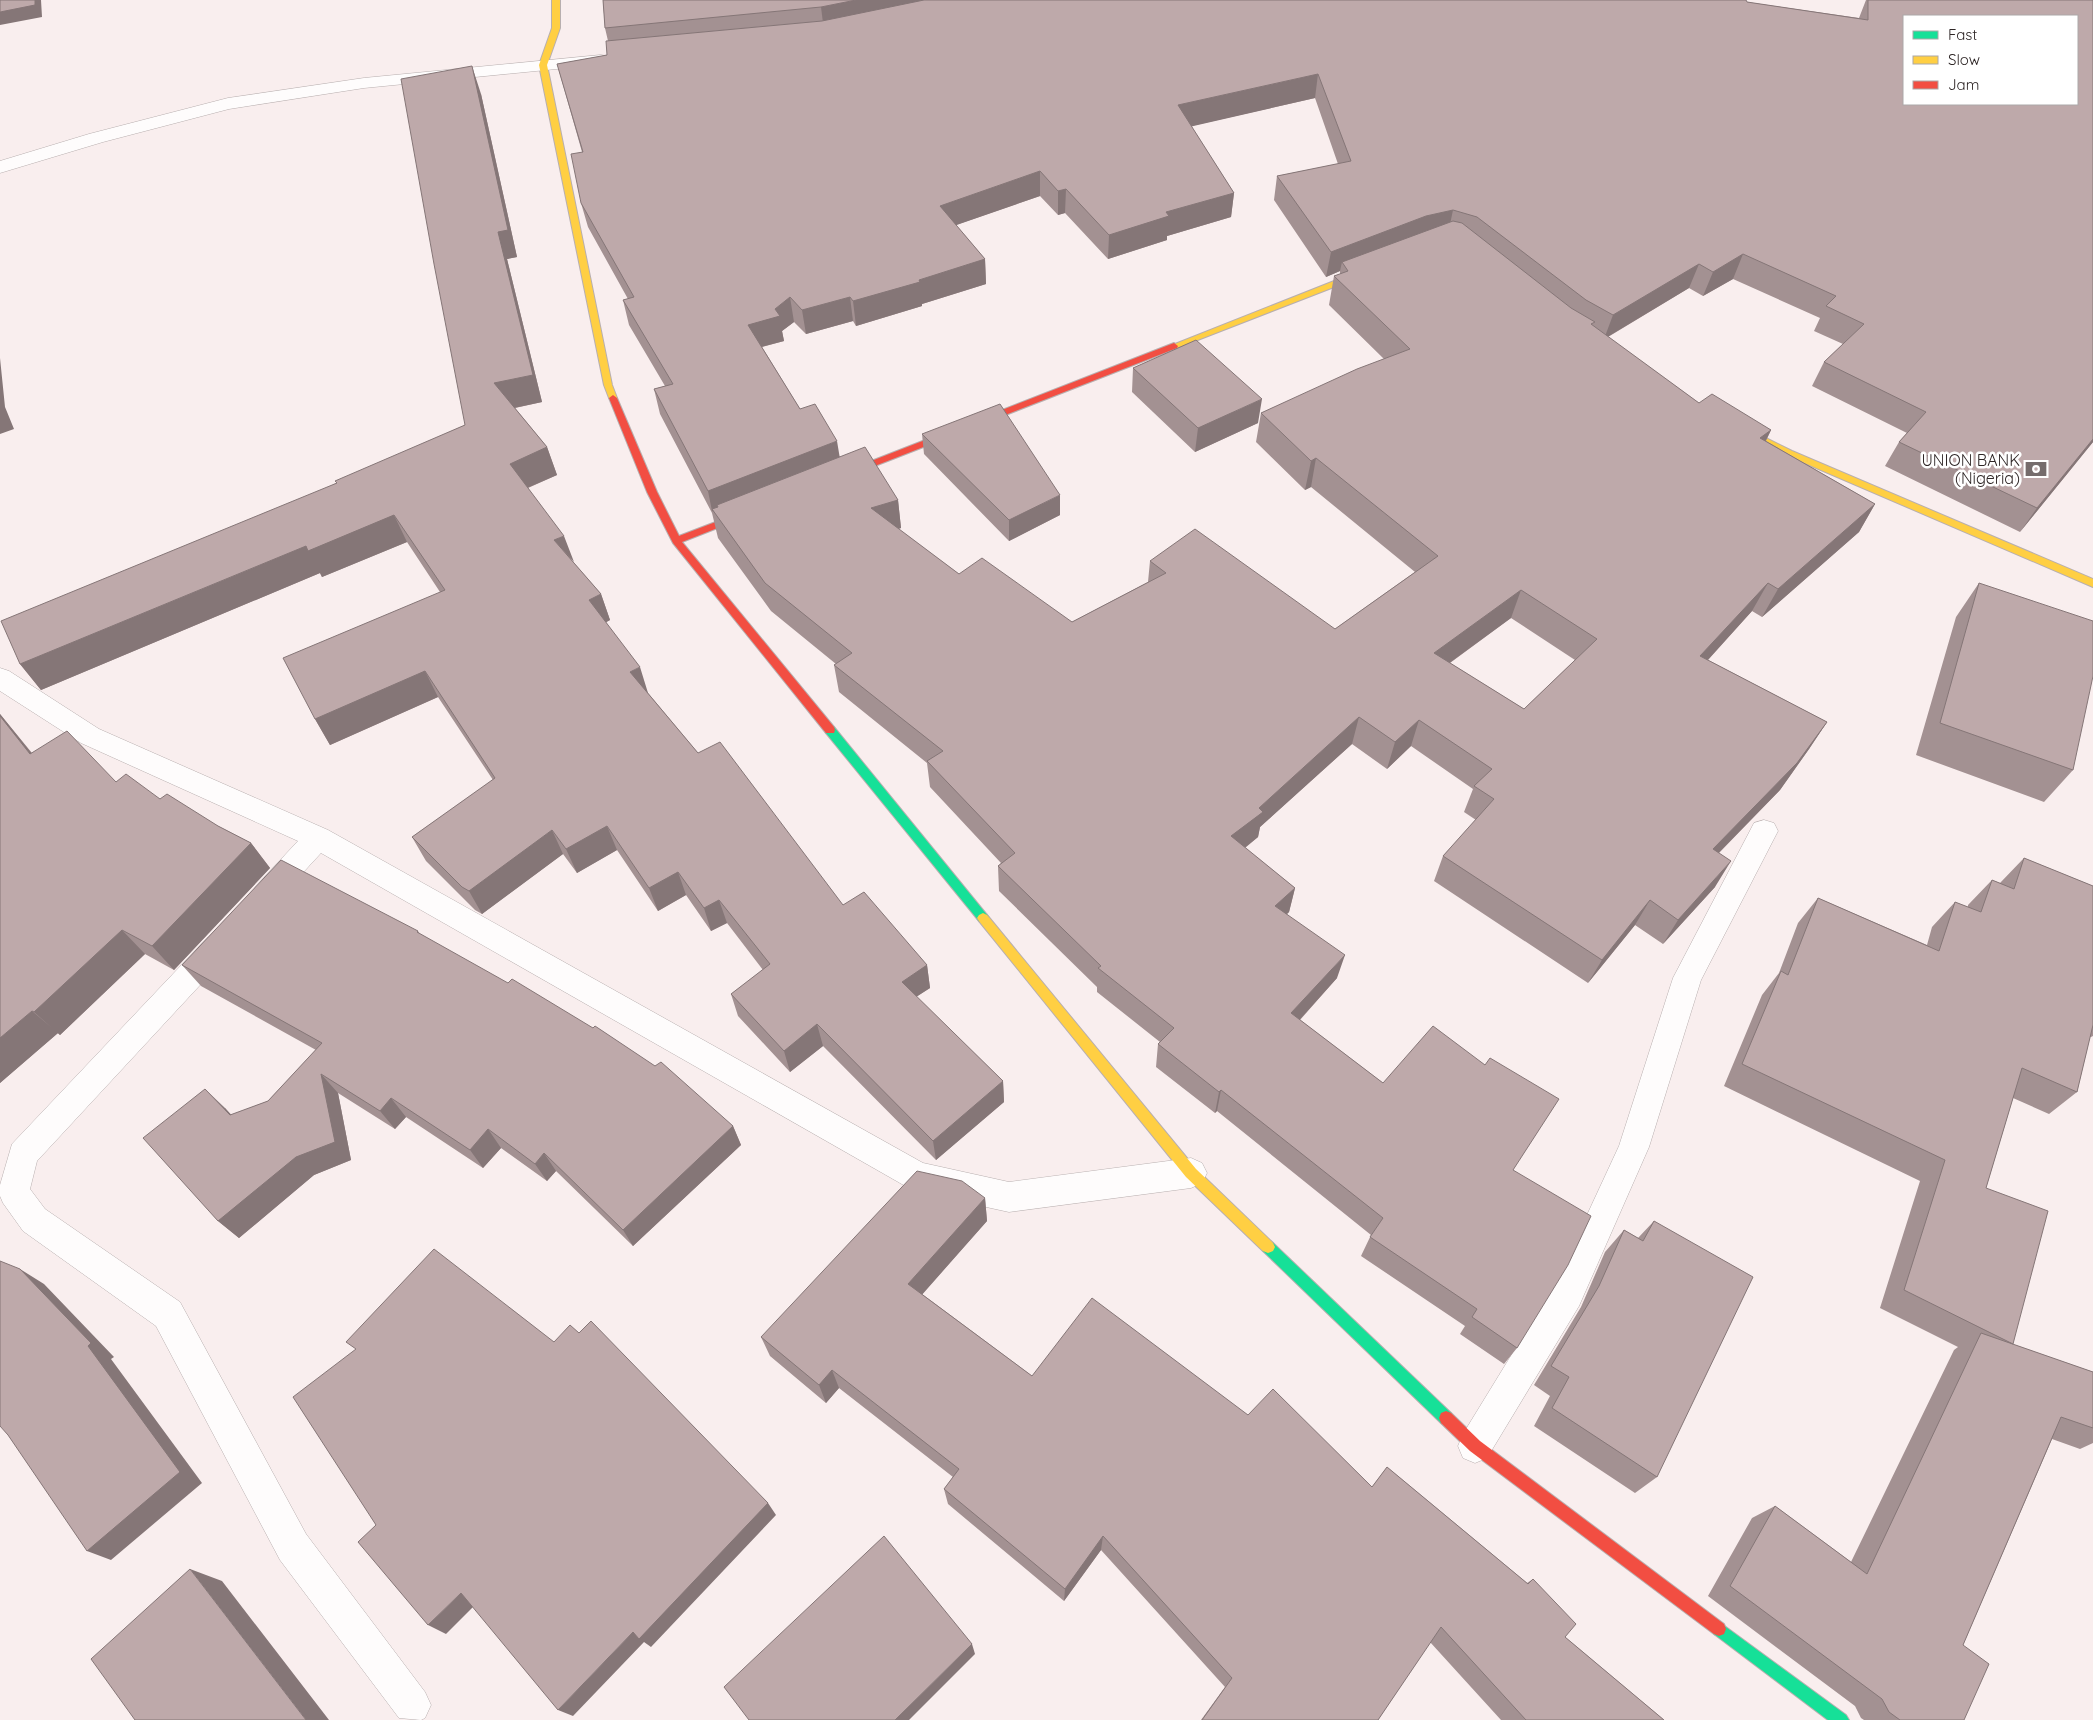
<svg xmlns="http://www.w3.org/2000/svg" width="2093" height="1720" font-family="Quicksand,sans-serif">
  <rect width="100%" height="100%" fill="#f9eeee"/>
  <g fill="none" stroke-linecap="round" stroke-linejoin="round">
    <g stroke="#b8afaf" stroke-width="1">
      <path id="street" d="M601,55L607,56L610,60L607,64L364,88L229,109L103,142L0,173V161L89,134L228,98L364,78Z
        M0,668L9,671L99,729L328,830L923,1163L1009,1182L1191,1158L1202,1163L1207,1173L1202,1183L1191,1188L1009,1212L918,1192L907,1187L321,853L276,902L266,906L256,902L252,894L256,886L298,841L81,743L0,691Z
        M1764,820L1774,823L1778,831L1701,980L1649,1147L1579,1306L1487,1458L1475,1463L1463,1458L1458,1446L1463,1434L1555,1284L1619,1146L1673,978L1754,823Z
        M217,935L227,938L231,947L227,956L37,1161L30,1189L45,1209L180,1302L306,1534L425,1692L431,1705L425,1718L421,1720L399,1718L280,1560L156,1326L23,1231L3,1203L0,1196V1185L12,1144L207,938Z"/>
    </g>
    <g stroke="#b8afaf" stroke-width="2">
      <path id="fast" d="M830,726L834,727L987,915L989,918L987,921L983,923L979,921L826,733L825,730L826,727Z
        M1268,1241L1273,1243L1451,1413L1453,1418L1451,1423L1446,1425L1441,1423L1263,1251L1261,1247L1263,1243Z
        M1719,1622L1846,1715L1849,1720H1828L1714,1634L1712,1629L1714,1624Z"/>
    </g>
    <g stroke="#b8afaf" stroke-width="2">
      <path id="slow" d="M552,0H560V28L547,65L612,385L617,398L613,401L609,398L604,385L539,65L552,28Z
        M1367,268L1370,269V273L1177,348H1171L1170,346Z
        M1740,425L1792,451L2093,579V587L1786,455L1737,430L1735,428Z
        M983,913L987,915L1196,1169L1273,1243L1275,1247L1273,1251L1268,1253L1263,1251L1186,1177L979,921L977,918L979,915Z"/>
    </g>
    <g stroke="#b8afaf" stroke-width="2">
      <path id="jam" d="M1174,343L1178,346L1177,348L844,478H838L836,476L838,474Z
        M613,395L617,398L657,492L679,536L747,510H753V514L682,542L834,727L835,730L834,733H826L673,543L647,492L609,398Z
        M1446,1411L1451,1413L1480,1441L1724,1624L1726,1629L1724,1634L1719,1636L1714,1634L1470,1451L1441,1423L1439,1418L1441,1413Z"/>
    </g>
    <use href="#street" fill="#fefcfc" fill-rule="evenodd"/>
    <use href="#fast" fill="#16e098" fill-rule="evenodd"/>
    <use href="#slow" fill="#ffcf43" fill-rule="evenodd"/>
    <use href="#jam" fill="#f24e42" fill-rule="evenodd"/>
  </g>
  <path fill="#a39192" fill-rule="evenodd" d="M603,0L1747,2L1859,18L1866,0H2093V442L2020,532L1885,466L1899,442L1907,433L1812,386L1824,362L1843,344L1814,331L1820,318L1733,279L1703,296L1689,288L1608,337L1699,403L1771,430L1766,441L1875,504L1859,532L1762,617L1752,611L1708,660L1827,722L1809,749L1780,790L1719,853L1715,887L1663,944L1635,925L1588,983L1434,881L1443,856L1476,820L1464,812L1473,789L1411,746L1387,769L1352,744L1260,827L1258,837L1245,848L1295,888L1289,912L1287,914L1337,978L1300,1020L1383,1083L1513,1170L1517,1348L1504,1364L1460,1334L1465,1326L1361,1256L1371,1235L1217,1111L1215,1113L1156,1067L1158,1044L1160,1042L1097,992V987L999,891L998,866L1001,863L930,787L927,763L839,692L834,665L836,664L771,611L718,538L712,513L660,414L654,389L665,386L629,325L623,300L628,299L588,227L581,203L582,152L557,64L607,55L608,41L605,28ZM1315,98L1338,164L1277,176L1274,200L1326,277L1340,271V274L1334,276L1329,305L1384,359L1261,413L1256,442L1305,490L1311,487L1415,572L1335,629L1150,561L1148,582L1072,622L959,574L898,529L901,528L898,500L840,457L800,409L762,347L784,341L782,331L794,322L806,334L853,321L856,326L922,306V304L986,284L985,259L956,225L1040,196L1058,215L1065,213L1108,259L1167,240V236L1231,217L1234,193L1191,126ZM1511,618L1575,660L1524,709L1450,663Z
    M481,94L517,257L507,259L542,402L515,408L547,447L557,475L528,488L573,562L601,594L610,620L606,622L648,693L698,753L843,905L927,965L930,988L916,997L1003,1081L1004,1102L936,1160L823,1046L790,1072L738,1016L731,994L763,970L727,923L711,931L686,895L658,911L617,850L577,873L563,854L482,914L475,910L426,861L412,837L493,780L438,697L330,745L315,719L440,592L407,542L322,577L320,573L41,690L20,664L336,483L465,425Z
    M1133,368L1258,423L1195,452L1132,392Z
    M922,434L1060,515L1009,541L924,454Z
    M1979,583L2073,770L2044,802L1916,755L1956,617Z
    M0,714L32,753L116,782L160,799L218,826L251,843L270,868L174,970L145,954L60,1035L58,1033L0,1083Z
    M2024,858L2093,886V1036L2091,1037H2090L2077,1092L2049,1114L2013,1098L1986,1188L2012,1344L2093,1372V1443L2080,1449L2052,1439L1963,1645L1964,1720H1864L1861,1718L1855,1706L1708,1596L1752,1518L1775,1506L1851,1562L1954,1350L1958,1347L1880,1308L1920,1181L1724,1086L1762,995L1779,973L1798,923L1818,898L1927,945L1932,927L1955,902L1968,907V905L1992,880L2000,883Z
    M418,931L420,934L733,1126L741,1145L633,1246L556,1171L547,1181L501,1148L483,1168L406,1117L395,1129L338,1093L351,1160L314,1175L239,1238L218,1221L225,1108L231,1115L268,1101L316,1050L201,986L182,965Z
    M985,1198L987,1221L922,1294L1032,1376L1248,1415L1372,1487L1387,1467L1527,1583L1533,1579L1565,1637L1664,1720H1501L1430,1642L1378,1720H1201L1225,1687L1101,1550L1064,1601L948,1504L944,1489L953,1477L839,1388L826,1403L770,1356L761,1337Z
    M1654,1221L1657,1477L1635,1493L1534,1426L1550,1396L1534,1385L1581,1307L1605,1252L1624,1230L1638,1238Z"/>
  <path fill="#857677" d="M35,0H41L42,17L0,25V12Z
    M856,0H964L824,31L821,7Z
    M472,66L481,94L517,257L507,259L542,402L504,410L494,383L498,232Z
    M1318,74L1315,98L1176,130L1178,105Z
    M1040,171V196L942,230L940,206Z
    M1066,189L1065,213L1058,215V191Z
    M1234,193L1231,217L1167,236V240L1108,259L1109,235L1166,212Z
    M1453,210L1448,234L1342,262L1340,271L1326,277L1331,252L1426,216Z
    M1743,254L1733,279L1703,296L1713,272Z
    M985,259L986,284L922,304V306L856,326L853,301Z
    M1699,264L1689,288L1604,339L1613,315Z
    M790,297L794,322L782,331L784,341L753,349L748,325L775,309Z
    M850,297L853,321L806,334L802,310Z
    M0,358L5,407L14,429L0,434Z
    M1262,399L1258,423L1195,452L1198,428Z
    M1771,430L1757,458L1760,438Z
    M2093,439V442L2020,532L2037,508Z
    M837,441L841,465L717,505L718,513L712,511L708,491Z
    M547,447L557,475L520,491L510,464Z
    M1316,458L1311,487L1305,490L1311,461Z
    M1060,495V515L1009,541V520Z
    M898,500L901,528L874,537L871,508Z
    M1875,504L1859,532L1762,617L1778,589Z
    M394,515L407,542L322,577L320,573L41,690L20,664L306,546Z
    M564,536L574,562L554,540Z
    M1768,583L1752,611L1686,684L1700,656Z
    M1521,590L1511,618L1426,680L1434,653Z
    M601,594L610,620L598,627L589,600Z
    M640,667L648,693L639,698L630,672Z
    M425,671L438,697L330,745L315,719Z
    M0,714L53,780L30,754L0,716Z
    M1359,717L1352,744L1260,827L1258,837L1227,862L1231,836L1259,808Z
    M1419,720L1411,746L1387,769L1395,742Z
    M1827,722L1809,749L1780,790L1697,875L1713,849Z
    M607,826L617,850L577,873L566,849Z
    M552,830L563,854L482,914L469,891Z
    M251,843L270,868L174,970L152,946Z
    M1731,861L1715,887L1663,944L1678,920Z
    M678,872L686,895L658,911L649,888Z
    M1295,888L1289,912L1270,930L1275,906Z
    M719,900L727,923L711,931L704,908Z
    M1650,900L1635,925L1588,983L1602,960Z
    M122,930L145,954L60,1035L34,1012Z
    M1345,955L1337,978L1285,1036L1291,1013Z
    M927,965L930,988L905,1004L902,982Z
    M32,1011L58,1033L0,1083V1038Z
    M817,1024L823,1046L790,1072L784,1051Z
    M321,1074L338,1093L351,1160L314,1175L239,1238L218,1221Z
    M1003,1081L1004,1102L936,1160L933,1141Z
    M205,1089L225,1108L249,1134L230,1115Z
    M1221,1090L1217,1111L1215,1113L1219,1092Z
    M391,1098L406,1117L395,1129L380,1111Z
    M733,1126L741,1145L633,1246L623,1230Z
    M488,1129L501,1148L483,1168L470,1150Z
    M544,1153L556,1171L547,1181L535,1164Z
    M985,1198L987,1221L913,1305L908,1284Z
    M20,1269L44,1284L114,1357L111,1359L202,1483L111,1560L87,1551L88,1346Z
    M832,1370L839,1388L826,1403L819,1385Z
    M768,1503L776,1515L651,1647L644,1642L573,1716L558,1710L633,1632Z
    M1103,1536L1101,1550L1064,1601L1065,1589Z
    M190,1569L222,1581L329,1720H306Z
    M461,1593L478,1602L446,1634L428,1625Z
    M972,1644L975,1654L909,1720H895Z"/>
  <path fill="#bea9aa" stroke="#857677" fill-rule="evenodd" d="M0,0H35V5L0,12Z
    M603,0H856L821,7L605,28Z
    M924,0H1746L1747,2L1868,20V0H2093V439L2037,508L1899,442L1926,412L1824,362L1864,324L1826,306L1836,296L1743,254L1713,272L1699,264L1613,315L1586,300L1477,217L1453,210L1426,216L1331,252L1277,176L1351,161L1318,74L1178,105L1234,193L1166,212L1169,216L1109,235L1066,189L1058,191L1040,171L940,206L985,259L919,280L920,282L853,301L850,297L802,310L790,297L775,309L780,316L748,325L800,409L815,404L837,441L708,491L654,389L673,384L623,300L634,297L581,203L571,154L583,152L557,64L607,55L606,41L822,21ZM1904,16H2077V104H1904Z
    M472,66L508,230L498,232L533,375L494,383L547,447L510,464L564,536L554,540L601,594L589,600L640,667L630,672L698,753L720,742L843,905L864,892L927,965L902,982L1003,1081L933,1141L817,1024L784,1051L731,994L770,964L719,900L704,908L678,872L649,888L607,826L566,849L552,830L469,891L462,887L412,837L495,778L425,671L315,719L283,658L445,590L394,515L308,551L306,546L20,664L1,621L337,483L335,481L465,425L434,264L401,79Z
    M1453,221L1462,223L1571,308L1595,322L1591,324L1699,403L1712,394L1771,430L1760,438L1875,504L1778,589L1768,583L1700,656L1827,722L1797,763L1713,849L1731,861L1678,920L1650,900L1602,960L1443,856L1494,799L1474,786L1492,769L1419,720L1395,742L1359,717L1259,808L1263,812L1231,836L1295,888L1275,906L1345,955L1291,1013L1383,1083L1433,1026L1485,1065L1490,1058L1559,1099L1513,1170L1591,1216L1568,1265L1517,1348L1472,1317L1477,1309L1370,1237L1383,1218L1221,1090L1219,1092L1158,1044L1174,1028L1098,968L1101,966L998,866L1015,853L927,761L943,751L834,665L852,653L765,583L712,509L718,507L717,505L865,447L898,500L871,508L959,574L982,558L1072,622L1166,573L1150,561L1195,529L1335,629L1438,556L1316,458L1311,461L1261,413L1357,369L1410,349L1334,276L1348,271L1342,262ZM1521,590L1597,639L1524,709L1434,653Z
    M1196,340L1262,399L1198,428L1133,368Z
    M1000,404L1060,495L1009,520L922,434Z
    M1979,583L2093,621V676L2073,770L1940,723Z
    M0,716L30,754L67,731L116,782L126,774L160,799L167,794L218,826L251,843L152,946L122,930L34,1012L32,1011L0,1038Z
    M2024,858L2093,886V1025L2077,1092L2022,1068L1986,1188L2048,1211L2013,1344L1904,1290L1945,1160L1742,1064L1781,971L1788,975L1818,898L1939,951L1955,902L1981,912L1992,880L2014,889Z
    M281,860L418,931L417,932L508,983L512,979L593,1028L595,1026L655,1066L661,1062L733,1126L623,1230L544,1153L535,1164L488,1129L470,1150L391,1098L380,1111L321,1074L335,1142L296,1157L218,1221L143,1138L205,1089L230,1115L268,1101L322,1043L182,965Z
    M917,1171L962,1181L985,1198L908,1284L1032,1376L1092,1298L1248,1415L1273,1389L1372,1487L1387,1467L1528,1584L1533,1579L1576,1624L1565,1637L1664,1720H1526L1441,1627L1378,1720H1202L1232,1678L1103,1536L1065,1589L944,1489L959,1469L832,1370L819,1385L761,1337Z
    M1654,1221L1753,1277L1657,1477L1552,1408L1569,1377L1551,1366L1599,1286L1624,1230L1643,1241Z
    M434,1249L554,1342L570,1325L579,1333L591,1321L768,1503L639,1639L633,1632L558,1710L461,1593L428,1625L358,1542L376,1525L293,1397L356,1349L346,1342Z
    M0,1261L20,1269L91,1343L88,1346L180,1472L87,1551L8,1435L0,1426Z
    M1981,1333L2093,1372V1428L2061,1417L1963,1645L1989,1664L1964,1720H1900L1889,1712L1882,1699L1730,1586L1775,1506L1867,1574Z
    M884,1536L972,1644L895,1720H749L724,1687Z
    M190,1569L306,1720H135L91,1659Z"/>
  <defs>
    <g id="bank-bare" transform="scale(1.725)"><path d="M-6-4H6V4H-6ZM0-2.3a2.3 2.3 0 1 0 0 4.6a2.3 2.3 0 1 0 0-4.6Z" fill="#756c6c" stroke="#fff" stroke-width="2.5" paint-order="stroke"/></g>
  </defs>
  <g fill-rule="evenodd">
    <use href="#bank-bare" x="2036" y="469"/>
  </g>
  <g text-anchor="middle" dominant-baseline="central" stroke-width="5" stroke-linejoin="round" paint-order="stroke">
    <g font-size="16" fill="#2e2626" stroke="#fff" text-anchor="end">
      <text x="2020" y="460">UNION BANK<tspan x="2020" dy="18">(Nigeria)</tspan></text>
    </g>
  </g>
  <rect x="1903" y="15" width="175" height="90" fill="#ffffff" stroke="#aba8a8"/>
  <rect x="1913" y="31" width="25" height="8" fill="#16e098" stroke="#aba8a8"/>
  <text x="1948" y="40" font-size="15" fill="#2e2626">Fast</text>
  <rect x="1913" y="56" width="25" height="8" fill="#ffcf43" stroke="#aba8a8"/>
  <text x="1948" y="65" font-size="15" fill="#2e2626">Slow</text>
  <rect x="1913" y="81" width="25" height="8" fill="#f24e42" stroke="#aba8a8"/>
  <text x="1948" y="90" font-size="15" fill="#2e2626">Jam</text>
</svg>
